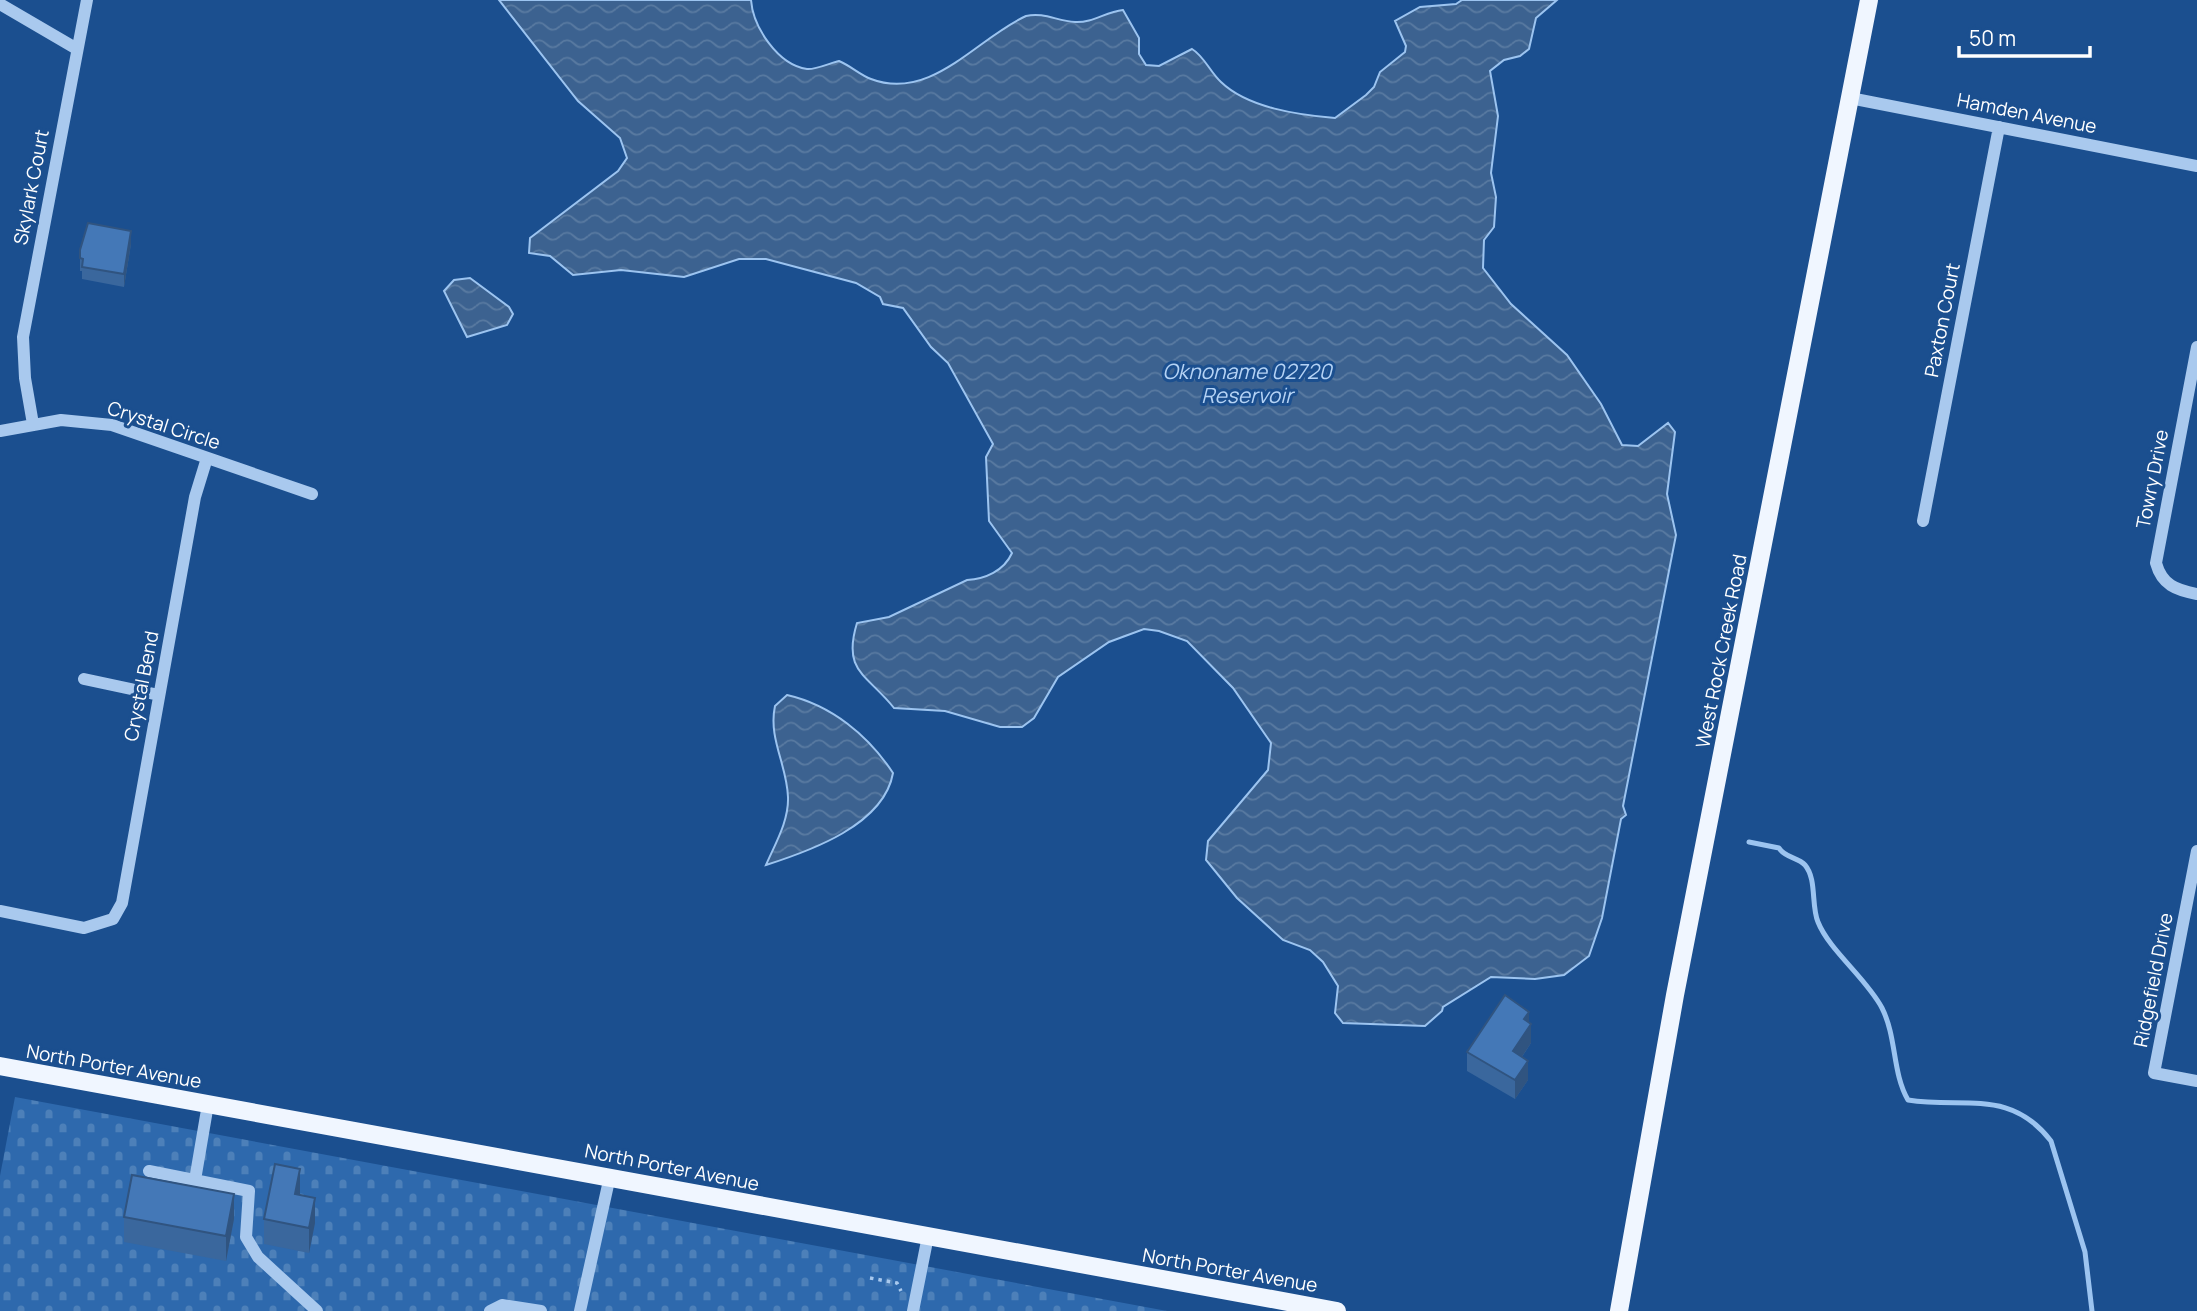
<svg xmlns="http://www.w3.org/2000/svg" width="2197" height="1311" font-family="Manrope,sans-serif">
  <defs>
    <pattern id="cemetery-stones" width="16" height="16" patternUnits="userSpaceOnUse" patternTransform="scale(1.75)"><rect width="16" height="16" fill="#2e69ad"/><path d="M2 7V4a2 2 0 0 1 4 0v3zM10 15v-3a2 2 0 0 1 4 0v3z" fill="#4d80b9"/></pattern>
    <pattern id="water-waves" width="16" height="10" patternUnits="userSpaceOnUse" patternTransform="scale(1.75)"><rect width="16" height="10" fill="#3c6290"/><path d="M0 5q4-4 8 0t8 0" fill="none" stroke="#597aa1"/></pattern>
  </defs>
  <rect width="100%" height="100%" fill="#1b4f8f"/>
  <path fill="url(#cemetery-stones)" d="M15,1097L1167,1311H0V1176Z"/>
  <path fill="url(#water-waves)" stroke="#9cc4f0" stroke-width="2" d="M499,0H751C753,27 778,65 807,69C815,70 830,63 839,61C851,66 860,75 871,79C931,102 977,38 1026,16C1044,12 1057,21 1075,22C1093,23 1105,12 1123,10L1139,38V54L1146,65L1159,66L1192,49C1204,56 1210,72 1221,82C1248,108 1299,115 1335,118L1366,95L1374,87L1380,72L1405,52L1406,46L1395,21L1420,7L1456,4L1462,0H1557L1536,18L1529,49L1520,56L1504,60L1490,71L1498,116L1491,173L1496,197L1494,227L1484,240L1483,268L1511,304L1567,355L1601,404L1622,445L1638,446L1668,423L1675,432L1667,494L1676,535L1623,806L1626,815L1621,819L1602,918L1589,956L1564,975L1535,979L1491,977L1443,1007L1442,1011L1425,1026L1343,1023L1335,1013L1338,986L1323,962L1310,950L1283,940L1237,898L1206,860L1208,841L1268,770L1271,743L1233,688L1187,641L1159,631L1144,629L1109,642L1058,677L1034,718L1022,727H1000L945,711L894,708C867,674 842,672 857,623L889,617L967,580C985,579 1004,571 1012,553L989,521L986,457L993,444L948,363L931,347L903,308L883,304L880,297L856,283L766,259H739L684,277L621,270L573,275L550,256L529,253L530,238L618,171L627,158L620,138L578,101Z
    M470,278L509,307L513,314L507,325L467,337L444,291L454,280Z
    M787,695C831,705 868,735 893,773C884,825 810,851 766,865C775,844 789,821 788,797C787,765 768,738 775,706Z"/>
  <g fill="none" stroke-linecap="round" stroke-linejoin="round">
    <path stroke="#9cc4f0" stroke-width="5" d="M1749,842L1779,848C1785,858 1798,857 1805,865C1817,879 1811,906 1818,922C1829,950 1867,979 1882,1008C1897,1038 1892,1072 1908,1100C1965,1109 2010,1088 2051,1141L2085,1252L2092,1311"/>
    <path stroke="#a9c9ee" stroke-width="3.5" stroke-dasharray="3.5 5" stroke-linecap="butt" d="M870,1278L897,1283L901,1291"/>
    <path stroke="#a9c9ee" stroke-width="12" d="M0,4L77,49
      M1850,98L2197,166
      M2197,347L2156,563C2162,585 2176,590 2197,594
      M33,424L25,378L23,337L87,0
      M0,431L61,420L112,425L312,494
      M1923,521L1999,127
      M84,679L159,695
      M2197,851L2154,1073L2197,1081
      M0,911L84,928L113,919L122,903L195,497L207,458
      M149,1171L249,1191L246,1237L258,1257L317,1311
      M195,1180L208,1104
      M490,1311L502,1305L541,1311
      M580,1311L610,1176
      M913,1311L928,1236"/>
    <path stroke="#f0f6ff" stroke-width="18" d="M0,1066L1337,1311
      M1619,1311L1675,995L1869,0"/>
  </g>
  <path fill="#3a679d" d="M131,244L124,287L82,279V271H80V250Z
    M1529,1022L1531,1043L1522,1057L1528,1080L1515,1099L1467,1071V1052Z
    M299,1195L315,1223L309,1253L264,1244V1219Z
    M124,1217L234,1219L226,1261L124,1242Z"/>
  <path fill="#305480" d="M131,231V244L124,287V274Z
    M1529,1012V1026L1531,1024V1043L1513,1070V1051L1524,1019Z
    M1528,1061V1080L1515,1099V1080Z
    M300,1169V1194L295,1219V1194Z
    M234,1194V1219L226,1261V1236Z
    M315,1198V1223L309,1253V1228Z"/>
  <path fill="#4478b7" stroke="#305480" stroke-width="2" d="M88,223L131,231L124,274L82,267L83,259L80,258V250Z
    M1505,995L1529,1012L1524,1019L1531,1024L1513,1051L1528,1061L1515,1080L1467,1052Z
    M275,1164L300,1169L295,1194L315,1198L309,1228L264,1219Z
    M132,1175L234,1194L226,1236L124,1217Z"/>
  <g text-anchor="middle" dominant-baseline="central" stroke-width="6" stroke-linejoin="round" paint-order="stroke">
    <g font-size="19" fill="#fff" stroke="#1b4f8f">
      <text transform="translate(2027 113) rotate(11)">Hamden Avenue</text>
      <text transform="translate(31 187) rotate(-79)">Skylark Court</text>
      <text transform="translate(1942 320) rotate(-79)">Paxton Court</text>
      <text transform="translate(164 425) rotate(18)">Crystal Circle</text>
      <text transform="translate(2152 479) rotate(-79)">Towry Drive</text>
      <text transform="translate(1721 651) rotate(-79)">West Rock Creek Road</text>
      <text transform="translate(141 686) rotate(-79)">Crystal Bend</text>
      <text transform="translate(2153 980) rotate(-79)">Ridgefield Drive</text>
      <text transform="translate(114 1066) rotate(10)">North Porter Avenue</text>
      <text transform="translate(672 1167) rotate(11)">North Porter Avenue</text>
      <text transform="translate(1230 1270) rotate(10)">North Porter Avenue</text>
    </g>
    <g font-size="21" font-style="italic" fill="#b5d3f5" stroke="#1b4f8f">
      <text x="1247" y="371">Oknoname 02720<tspan x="1247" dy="24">Reservoir</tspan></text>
    </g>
  </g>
  <path d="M1959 46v10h131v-10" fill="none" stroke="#ffffff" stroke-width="3.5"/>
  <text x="1969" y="46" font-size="21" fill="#ffffff" stroke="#1b4f8f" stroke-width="5" paint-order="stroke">50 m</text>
</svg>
